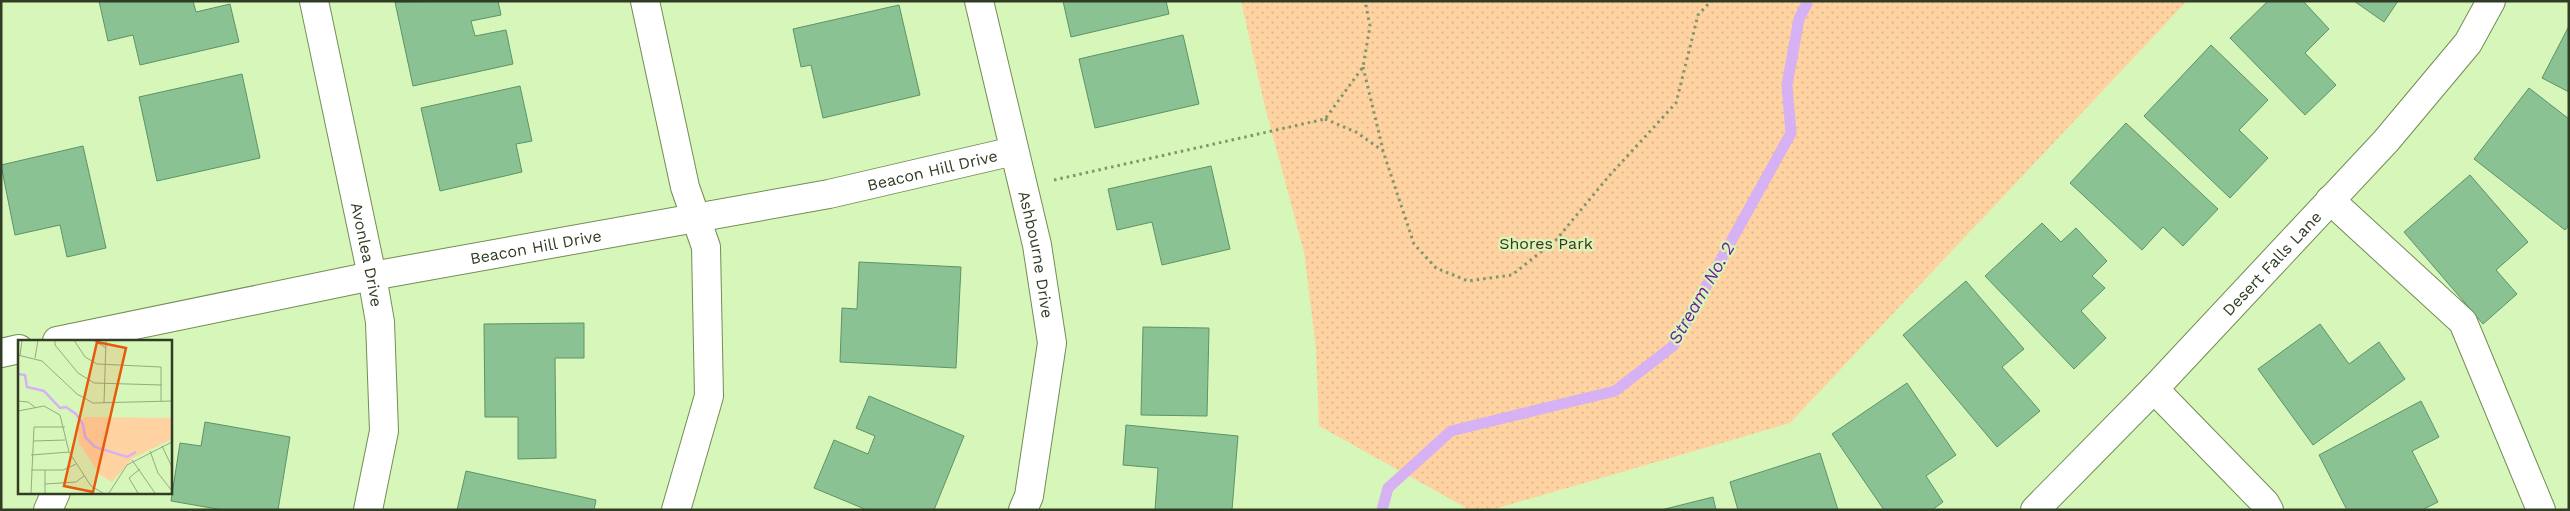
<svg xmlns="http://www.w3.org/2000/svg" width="2570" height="511" font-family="'Work Sans',sans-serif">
  <defs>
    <pattern id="park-dots" width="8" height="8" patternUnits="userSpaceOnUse" patternTransform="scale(1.25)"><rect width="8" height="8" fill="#ffd3a1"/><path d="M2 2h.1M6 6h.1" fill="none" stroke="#dbb68a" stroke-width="1.8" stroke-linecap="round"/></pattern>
  </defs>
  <rect width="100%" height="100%" fill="#d7f6b9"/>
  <path fill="url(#park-dots)" d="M1241,1H2187L1790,423L1491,510H1470L1319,426L1316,348L1304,252L1265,107Z"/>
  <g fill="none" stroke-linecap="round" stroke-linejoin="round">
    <path stroke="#d6b1f3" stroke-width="11" d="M1382,510L1388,488L1451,431L1615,391L1673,346L1791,133L1787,85L1799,19L1808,1"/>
  </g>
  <path fill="#8ac294" stroke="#5d9368" d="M99,1H193L196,12L230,4L239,42L140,65L133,35L108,41Z
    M498,1L501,15L471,21L475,36L506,30L513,64L413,86L395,2Z
    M1063,1H1166L1169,14L1071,37Z
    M2268,1H2303L2329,29L2305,53L2336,85L2305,115L2230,38Z
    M2354,1H2398L2384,22Z
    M899,5L920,95L823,118L811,65L801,67L793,29Z
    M2569,26V92L2542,78Z
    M1183,35L1199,104L1095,128L1079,59Z
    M2211,45L2268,100L2239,130L2268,158L2230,198L2144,116Z
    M242,74L260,158L157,181L139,97Z
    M520,86L532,141L516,144L522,172L440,191L421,108Z
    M2529,88L2569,119V225L2565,230L2474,159Z
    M2126,123L2218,209L2183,246L2163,227L2142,250L2070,183Z
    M83,146L106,248L67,257L60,225L15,235L1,165Z
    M1211,166L1230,249L1162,265L1152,222L1117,230L1108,189Z
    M2470,175L2528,242L2496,270L2517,294L2483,324L2404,232Z
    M2042,223L2061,242L2076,228L2107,261L2092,276L2105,288L2081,311L2106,338L2074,369L1985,276Z
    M859,262L961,267L956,368L840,362L842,308L857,309Z
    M1966,281L2024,349L2002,367L2040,411L1997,447L1903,335Z
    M584,323V358H555L556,458L518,459V417H485L484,324Z
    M2320,324L2349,364L2379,342L2405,379L2313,445L2258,369Z
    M1143,327L1209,328L1207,416L1141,415Z
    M1907,383L1956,455L1926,476L1943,502L1932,510H1884L1832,434Z
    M869,396L964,436L934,510H867L814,488L834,440L868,454L875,436L856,428Z
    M2421,401L2439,437L2412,451L2438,502L2422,510H2347L2319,455Z
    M205,422L290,437L278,510H223L171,501L180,443L201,446Z
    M1126,425L1238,436L1232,510H1155L1158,468L1123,465Z
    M1820,453L1838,510H1738L1730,482Z
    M466,471L596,500L594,510H457Z
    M1713,497L1716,510H1661Z"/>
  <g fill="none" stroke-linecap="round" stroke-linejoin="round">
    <g stroke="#728d55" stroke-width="30">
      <g id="minor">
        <path id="s1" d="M314,1L372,276L380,322L384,431L368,510"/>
        <path d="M645,1L685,187L706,247L709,396L676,510"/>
        <path id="s2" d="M979,1L1037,245L1052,343L1029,496L1023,510"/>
        <path d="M2330,200L2463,322L2541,510"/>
        <path id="s3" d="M57,341L372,276L829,194L1014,151"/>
        <path d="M1,353L19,349"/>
        <path d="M2154,389L2265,503L2269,510"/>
        <path d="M48,510L56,492"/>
        <path id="s4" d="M2035,510L2154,389L2386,141L2468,43L2491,1"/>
      </g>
    </g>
    <path stroke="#80956c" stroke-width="3" stroke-dasharray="2.5 4" stroke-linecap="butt" d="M1363,67L1383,150
      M1325,119L1356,132L1383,151L1414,244L1436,268L1468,281L1512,275L1556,240L1609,176L1676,103L1698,15L1711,1
      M1054,180L1325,119L1363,67L1370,26L1365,1"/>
    <use href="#minor" stroke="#fff" stroke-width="28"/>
  </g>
  <g text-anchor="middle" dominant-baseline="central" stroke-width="4.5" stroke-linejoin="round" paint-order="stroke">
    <g font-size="16" fill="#303c24" stroke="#d7f6b9">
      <text stroke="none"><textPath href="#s3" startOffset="892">Beacon Hill Drive</textPath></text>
      <text stroke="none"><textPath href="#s3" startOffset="488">Beacon Hill Drive</textPath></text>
      <text stroke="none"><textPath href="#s1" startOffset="259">Avonlea Drive</textPath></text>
      <text stroke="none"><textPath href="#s2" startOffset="260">Ashbourne Drive</textPath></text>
      <text stroke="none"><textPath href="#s4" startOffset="342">Desert Falls Lane</textPath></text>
    </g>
    <g font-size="16" fill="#43321f" stroke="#d7f6b9">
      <text x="1546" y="243">Shores Park</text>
    </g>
    <g font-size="18" font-style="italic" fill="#721da0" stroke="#d7f6b9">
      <text transform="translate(1701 293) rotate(-60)">Stream No. 2</text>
    </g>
  </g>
  <g transform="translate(18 340)">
    <rect width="154" height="154" fill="#d7f6b9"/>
    <path d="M67,77L154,78V99L115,118L94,142L82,135L61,103L60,84Z" fill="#ffd3a1"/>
    <path fill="none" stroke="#d6b1f3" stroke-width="2.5" d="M0,34L7,35L9,47L26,51L42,68L48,67L58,74L65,84L67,97L77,107L109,117L118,112"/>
    <path fill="none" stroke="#94ac7d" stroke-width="1" d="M37,0V5L60,33L76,43L144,45M56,0L67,17L79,24L143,27V62M75,0L88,8M0,15L24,21L59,54L75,63L154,61M2,16L4,0M17,18L20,0M0,61L10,62L18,68M86,63L88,0M0,71L26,66L42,75L51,112L73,146L85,153M15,101L47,100M144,106L154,127M132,111L140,133L154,151M13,115L51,112M114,120L137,153M13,130H45L58,124M27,130V153M27,144L58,142L66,136M13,153L16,87H47M91,153L109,125L154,102M120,153L111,138L122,129"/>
    <path fill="#e8590c" fill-opacity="0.15" stroke="#e8590c" stroke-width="2.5" d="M79,2L108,8L75,152L46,146Z"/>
    <rect width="154" height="154" fill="none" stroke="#303c24" stroke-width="2.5"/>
  </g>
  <rect width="2570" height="511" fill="none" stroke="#303c24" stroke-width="5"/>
</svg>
